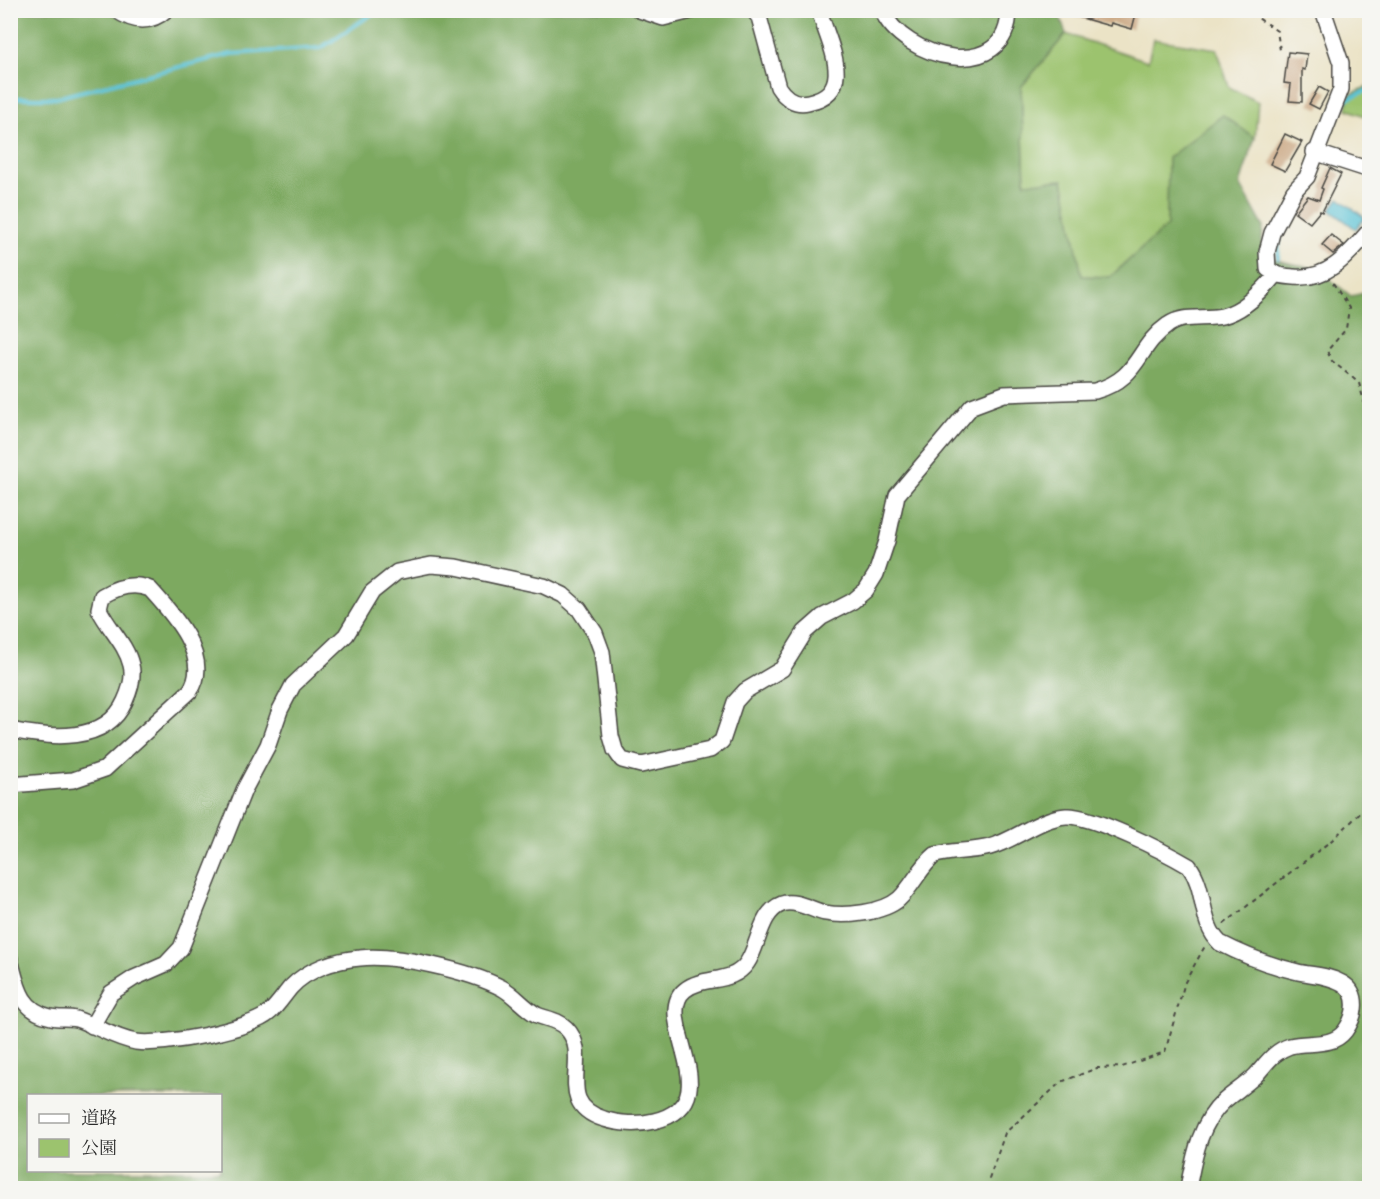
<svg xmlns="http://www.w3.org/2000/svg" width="1380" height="1199" font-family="'IM FELL English','Noto Serif JP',serif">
  <rect width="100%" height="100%" fill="#f6f6f2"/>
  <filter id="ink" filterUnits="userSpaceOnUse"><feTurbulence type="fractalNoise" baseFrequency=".0167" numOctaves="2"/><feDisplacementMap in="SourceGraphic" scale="12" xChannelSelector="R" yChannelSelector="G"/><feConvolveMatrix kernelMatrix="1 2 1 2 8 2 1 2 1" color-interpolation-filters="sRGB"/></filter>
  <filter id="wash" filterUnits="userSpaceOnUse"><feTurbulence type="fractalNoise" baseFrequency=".008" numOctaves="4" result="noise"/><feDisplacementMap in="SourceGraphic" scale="24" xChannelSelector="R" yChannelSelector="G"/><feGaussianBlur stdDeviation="1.35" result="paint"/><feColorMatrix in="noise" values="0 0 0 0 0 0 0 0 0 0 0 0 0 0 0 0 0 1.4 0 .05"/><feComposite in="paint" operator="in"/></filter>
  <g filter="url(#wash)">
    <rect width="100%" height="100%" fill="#ebe3c6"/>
    <path fill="#9cc36e" stroke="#64774c" stroke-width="1.5" d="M1066,34L1148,61L1153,39L1217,49L1229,87L1258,102L1255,138L1222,116L1168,158L1167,226L1110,277L1081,276L1063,180L1025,184L1021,87Z
      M1369,86V118L1347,109L1349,95Z"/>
    <path fill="#7da961" stroke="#546a46" stroke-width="1.5" fill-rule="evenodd" d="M10,11H1058L1066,34L1021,87L1025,183L1063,180L1082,276L1110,277L1167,226L1168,158L1223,115L1255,138L1240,184L1263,226L1261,257L1317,269L1351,296L1369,292V1188H11ZM28,1096H220V1170H28Z"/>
    <path fill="#5ac2d6" stroke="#427680" stroke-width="1.5" d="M1339,198L1365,218L1356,229L1330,210Z"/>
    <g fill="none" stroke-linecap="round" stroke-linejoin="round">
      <path stroke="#5ac2d6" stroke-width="4" d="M10,98H55L231,54L321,48L378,10
        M1340,112L1345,100L1370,89
        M1278,258L1280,232"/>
    </g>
    <g id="blocks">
      <path fill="#ccaa87" d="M1065,10H1137L1132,29L1111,23L1110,26L1064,13Z
        M1288,52L1307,54L1305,70L1302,69V102L1289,101L1291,84L1284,83Z
        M1319,87L1328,92L1319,109L1309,104Z
        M1285,134L1302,142L1285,171L1270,164Z
        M1330,168L1341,174L1322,212L1320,211L1310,223L1295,212L1308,196L1319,200L1323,189L1321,188Z
        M1331,235L1344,245L1333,254L1322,245Z"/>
    </g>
  </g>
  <g filter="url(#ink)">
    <use href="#blocks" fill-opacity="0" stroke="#484742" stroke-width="1.5"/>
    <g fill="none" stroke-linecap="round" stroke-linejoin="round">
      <g stroke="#484742" stroke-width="18">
        <path id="minor" d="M116,10C133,22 149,25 166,10
          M639,10L663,18L695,10
          M753,10L759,17L778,87C785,98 795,105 808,102C858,92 828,43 819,10
          M882,10C902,59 1008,86 1009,10
          M1323,10L1341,63V89L1307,177L1294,191L1272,233L1267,252L1268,269C1277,276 1283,276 1294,277C1329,280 1349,254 1370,230
          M1314,152L1370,170
          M10,730C50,738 106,744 125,701C130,690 134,676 131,665C126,644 108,628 99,609L102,596C117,587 134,582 150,589C172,613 213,658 190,691L105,769L73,780L10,785
          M10,959C17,985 20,1011 51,1017C59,1019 68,1017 76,1019C97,1026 114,1038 136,1042C162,1046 251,1030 270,1012C278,1005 284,995 291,987C308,969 335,960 360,958C397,954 469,971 502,988C515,995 524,1008 537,1015C547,1019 558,1020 566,1028C594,1056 551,1103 604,1119C619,1124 638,1125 654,1121C733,1102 650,1018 685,990C704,975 732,985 747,963C759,946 760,912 782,904C794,899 812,910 825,913C845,917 883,913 899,899C913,886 920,867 935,855C953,850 971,852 990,847C1015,840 1040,818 1066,816C1091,814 1167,853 1189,866C1207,890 1199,923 1220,943C1243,955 1272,966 1298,972C1312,975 1328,975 1342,983C1360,993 1356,1016 1345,1031C1332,1048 1308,1041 1290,1046C1274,1051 1266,1064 1256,1075C1246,1085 1234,1092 1224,1101C1199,1124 1194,1158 1188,1188
          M92,1026L111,993L134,978L166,964L181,948L244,790L268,745L280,710L293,685L346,635L372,592L397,572L431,565L456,567L544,586L563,595L579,609L595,633L602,652L611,736L615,750L622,760L641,765L710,750L722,741L735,702L745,691L782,669L805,632L822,617L853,601L866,590L876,574L887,541L897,495L972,406L1004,394L1095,391C1141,378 1135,348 1168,325C1183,314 1204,320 1222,316C1243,311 1262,292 1276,275"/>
      </g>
      <path stroke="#484742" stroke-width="2" stroke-dasharray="4.5 4.5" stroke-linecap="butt" d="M1258,10V18L1277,31L1280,50
        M1333,283L1349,308L1346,329L1327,351L1332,361L1359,383L1370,424
        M1224,924L1332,840L1370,804
        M986,1188L1005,1133L1061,1082L1097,1068L1122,1067L1165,1052L1185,982L1205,946"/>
      <use href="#minor" stroke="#fff" stroke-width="15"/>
    </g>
  </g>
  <rect width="1380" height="1199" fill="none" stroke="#f6f6f2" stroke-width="36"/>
  <rect x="27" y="1094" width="195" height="78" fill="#f6f6f2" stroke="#a5a5a2" stroke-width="1.5"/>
  <rect x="39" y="1114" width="30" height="9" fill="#ffffff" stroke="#a5a5a2" stroke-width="1.5"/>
  <text x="81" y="1124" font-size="18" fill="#2b2b2b">道路</text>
  <rect x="39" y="1139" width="30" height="18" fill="#9cc36e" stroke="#a5a5a2" stroke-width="1.5"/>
  <text x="81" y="1154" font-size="18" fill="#2b2b2b">公園</text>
</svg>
